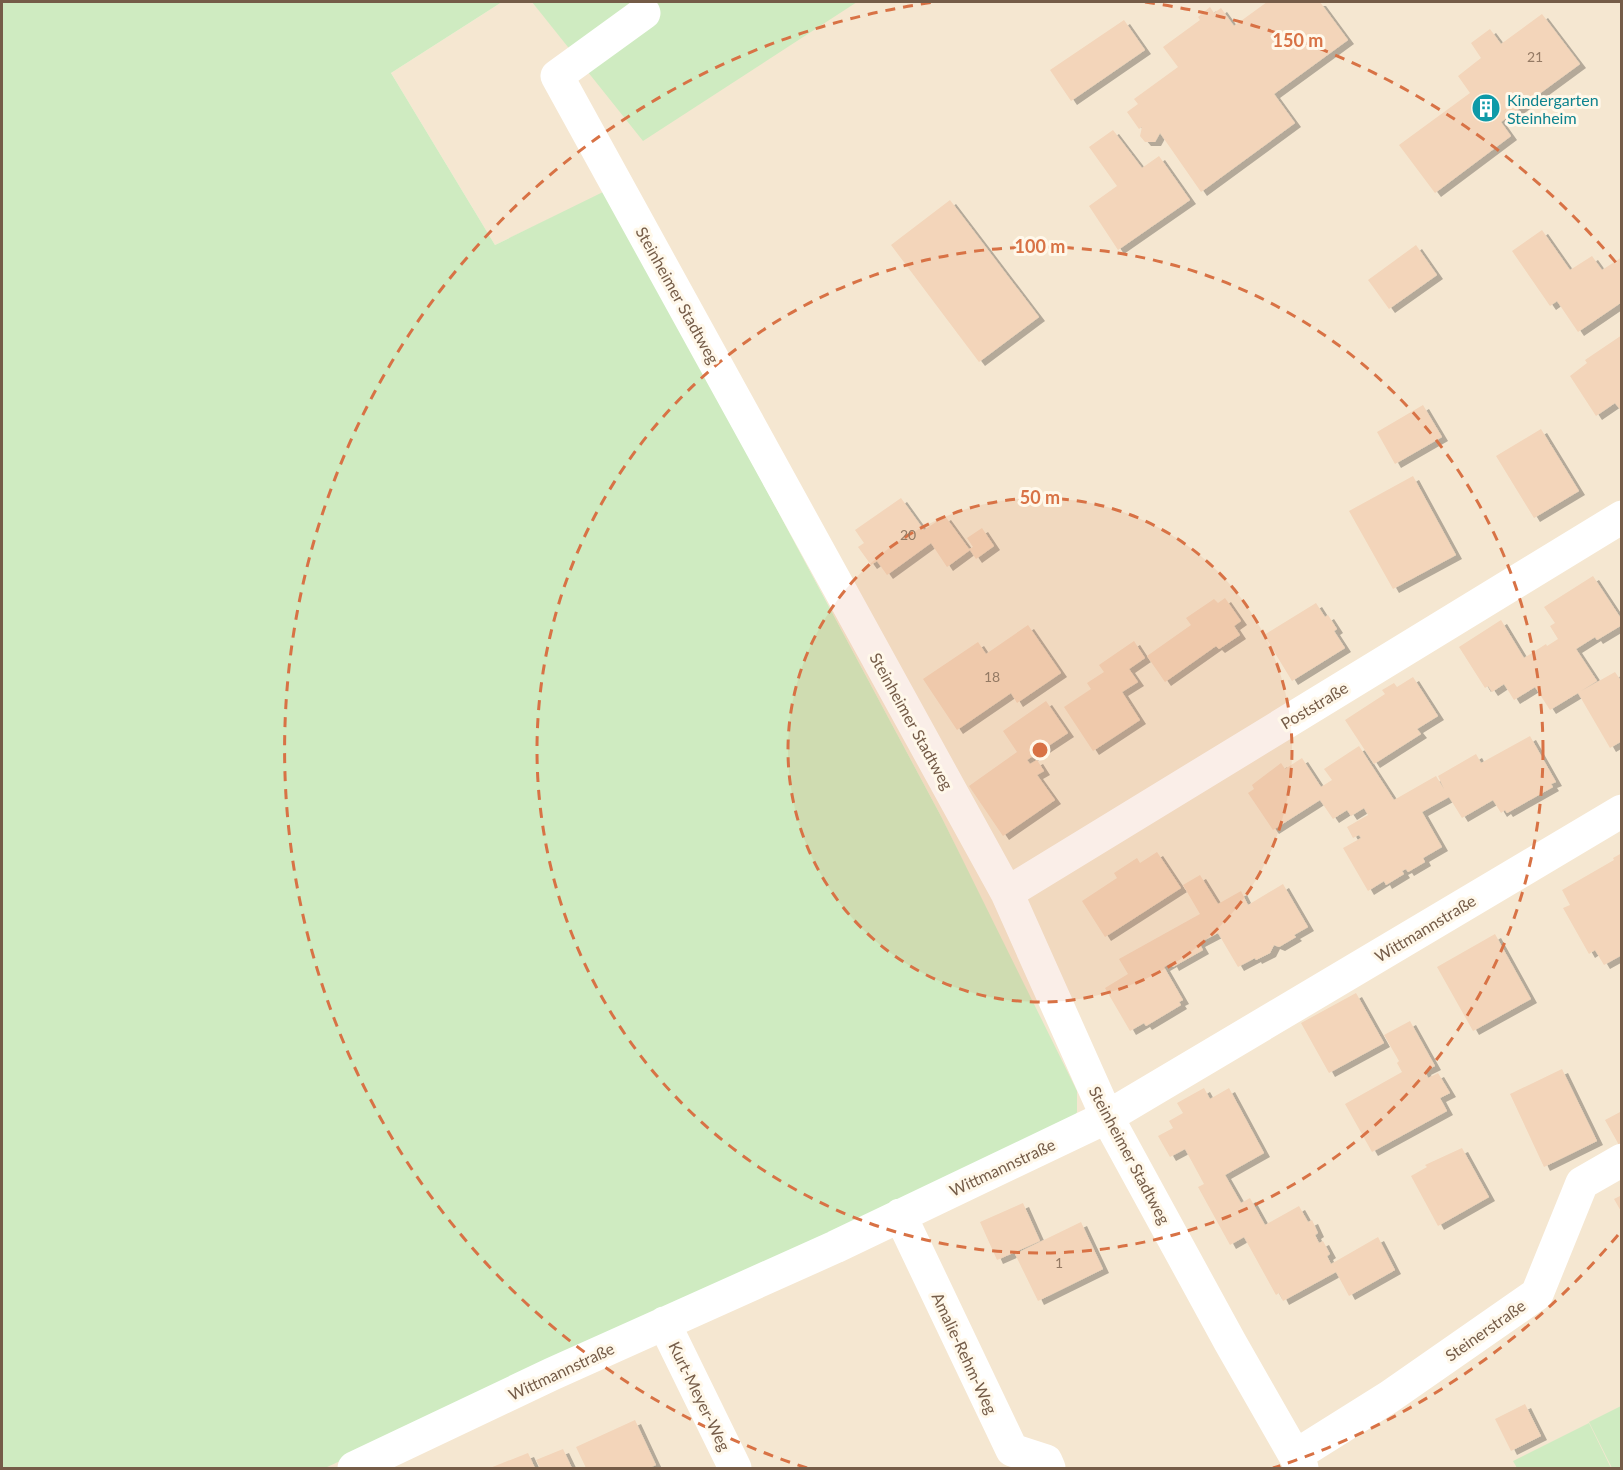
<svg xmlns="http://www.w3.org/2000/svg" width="1623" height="1470" font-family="Lato,sans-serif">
  <defs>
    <filter id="shadow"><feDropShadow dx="6" dy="4" stdDeviation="0" flood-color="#0004"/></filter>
  </defs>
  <rect width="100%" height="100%" fill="#fdf5e3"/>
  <path fill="#f5e7d1" d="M502,2H1621V1468H319L1076,1091L1017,974L942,818L750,459L603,193L495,245L391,73Z"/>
  <path fill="#cfebc1" d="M2,2H502L391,73L495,245L603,192L750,459L942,818L1077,1091V1112L1071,1122L325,1468H2Z
    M532,2H857L643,141Z
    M1621,1406V1468H1612L1589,1422Z
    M1589,1423L1611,1468H1517L1513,1461Z"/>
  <path fill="#f3d5ba" filter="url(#shadow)" d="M1267,2H1320L1348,40L1274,94L1295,123L1201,192L1160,133L1155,142H1145L1140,136L1142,127L1139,129L1127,112L1138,104L1134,99L1178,67L1163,47L1200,20L1198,17L1210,7L1214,13L1221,8L1234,26Z
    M1542,14L1580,64L1501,122L1511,136L1435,193L1399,145L1470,93L1458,76L1481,58L1471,43L1490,29L1501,44Z
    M1124,20L1145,50L1071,101L1050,70Z
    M1113,130L1142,168L1159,156L1190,200L1118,250L1089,206L1117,186L1089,147Z
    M950,200L1039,317L979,362L891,245Z
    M1542,230L1570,270L1592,256L1602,270L1622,257V302L1578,332L1557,301L1550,306L1512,251Z
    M1416,245L1437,275L1389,309L1368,280Z
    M1622,335V412L1615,403L1596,416L1570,376L1587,363L1585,360Z
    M1423,405L1442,437L1395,464L1377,432Z
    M1541,429L1579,491L1534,518L1496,456Z
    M1413,476L1456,555L1393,589L1349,511Z
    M901,498L924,530L945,516L969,549L973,547L967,538L982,528L994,546L976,559L970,550L947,567L931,543L887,575L877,561L871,565L858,547L864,543L855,530Z
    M1593,576L1622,620V625L1597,640L1595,637L1576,649L1597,681L1581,691L1615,672L1622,682V741L1610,748L1578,693L1550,710L1535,687L1514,700L1504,684L1492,692L1488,686L1485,688L1459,647L1501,620L1524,658L1546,644L1547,646L1558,639L1550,626L1555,623L1544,607Z
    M1225,598L1241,621L1234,626L1240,635L1219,649L1216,646L1165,682L1147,656L1191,625L1186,618L1214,599L1218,603Z
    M1316,603L1325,617L1328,615L1337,629L1334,631L1345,648L1292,681L1264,635Z
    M1028,625L1061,673L1017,703L1011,693L957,730L923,679L978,642L986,654Z
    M1134,641L1145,658L1129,669L1138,682L1122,692L1140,720L1093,751L1064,707L1091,689L1087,683L1104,672L1099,665Z
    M1413,677L1438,716L1417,729L1421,734L1374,764L1345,720L1385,694L1382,690L1394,683L1397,687Z
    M1046,701L1068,733L1027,760L1030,764L1037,760L1044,771L1037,775L1055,800L1003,836L969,786L1017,752L1003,731Z
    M1530,736L1556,782L1551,784L1553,787L1507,813L1505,810L1501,813L1493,800L1462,818L1449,797L1422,812L1442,847L1423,858L1425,862L1408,872L1406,869L1402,871L1404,874L1386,885L1384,881L1368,891L1343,848L1361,838L1359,835L1353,838L1347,827L1368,815L1364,808L1351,816L1347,810L1333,819L1320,800L1273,830L1248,793L1254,789L1252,785L1281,763L1285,769L1302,758L1321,787L1332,780L1324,769L1359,746L1394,800L1436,776L1444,789L1438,776L1476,754L1481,763Z
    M1157,852L1181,888L1105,937L1082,901L1117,878L1114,873L1137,858L1140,863Z
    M1622,853V955L1604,965L1595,950L1589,954L1563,908L1570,905L1562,890L1614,860L1613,858Z
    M1200,875L1218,904L1241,891L1248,905L1283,884L1308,927L1294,935L1296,937L1279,947L1274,945L1270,953L1256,960L1255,958L1238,967L1218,933L1199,943L1203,950L1173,967L1171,963L1164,967L1183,1000L1179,1002L1181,1005L1146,1026L1144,1023L1130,1031L1105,988L1128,974L1119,959L1200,914L1183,885Z
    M1495,934L1531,999L1473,1031L1437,967Z
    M1356,993L1384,1043L1329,1073L1301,1023Z
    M1410,1021L1435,1066L1425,1071L1428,1078L1438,1073L1450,1093L1440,1098L1447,1111L1372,1152L1345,1104L1402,1072L1397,1063L1399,1061L1384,1035Z
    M1562,1069L1597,1141L1544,1167L1510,1094Z
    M1204,1088L1210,1099L1229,1088L1264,1153L1225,1175L1241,1203L1250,1198L1265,1225L1299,1206L1308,1222L1312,1220L1318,1233L1315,1235L1319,1243L1323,1241L1330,1254L1327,1256L1331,1264L1378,1237L1395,1270L1349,1296L1336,1272L1283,1301L1279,1293L1276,1295L1244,1237L1230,1245L1198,1187L1204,1184L1185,1149L1170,1157L1158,1136L1173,1128L1169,1121L1183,1113L1177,1103Z
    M1622,1111V1144L1619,1145L1605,1120Z
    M1462,1148L1489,1197L1438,1226L1411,1176L1427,1167L1425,1165Z
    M1622,1195V1213L1614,1199Z
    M1023,1203L1040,1241L997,1260L980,1222Z
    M1081,1222L1103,1269L1038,1301L1015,1254Z
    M1525,1404L1541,1436L1511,1451L1495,1419Z
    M635,1420L656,1465L649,1468H586L576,1447Z
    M563,1449L572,1468H540L536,1460Z
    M528,1453L535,1468H490Z"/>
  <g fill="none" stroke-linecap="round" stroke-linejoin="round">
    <path stroke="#fff" stroke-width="33" d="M644,13L557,76L1007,893L1107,1117L1230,1342L1302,1468
      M1007,893L1622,517
      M900,1215L1012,1450L1046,1461L1049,1468
      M664,1323L735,1468
      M1295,1456L1389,1397L1537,1294L1582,1183L1622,1160
      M354,1468L552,1374L835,1247L1107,1117L1622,811"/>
  </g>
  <circle cx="1040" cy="750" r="252" fill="#d87245" fill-opacity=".12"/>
  <g fill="none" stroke="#d87245" stroke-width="3" stroke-dasharray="10 8">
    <circle cx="1040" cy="750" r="252"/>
    <circle cx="1040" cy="750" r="503"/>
    <path d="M1618 1235A755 755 0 0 1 1273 1468M807 1468A755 755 0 0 1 935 2M1145 2A755 755 0 0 1 1618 265"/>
  </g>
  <defs>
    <g id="building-disc" transform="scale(1.5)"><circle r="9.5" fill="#0f9aa8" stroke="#fff8ea"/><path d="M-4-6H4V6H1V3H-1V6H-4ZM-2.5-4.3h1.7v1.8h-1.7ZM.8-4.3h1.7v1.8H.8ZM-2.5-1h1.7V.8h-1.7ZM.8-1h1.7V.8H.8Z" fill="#fff"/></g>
  </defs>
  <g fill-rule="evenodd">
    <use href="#building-disc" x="1486" y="108"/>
  </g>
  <g text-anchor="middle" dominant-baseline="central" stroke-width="6" stroke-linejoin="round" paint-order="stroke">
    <g font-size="14" fill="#947a64">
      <text x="1535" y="56">21</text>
      <text x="908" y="534">20</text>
      <text x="992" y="676">18</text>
      <text x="1059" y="1262">1</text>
    </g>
    <g font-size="16" fill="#0d838f" stroke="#fff8ea" text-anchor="start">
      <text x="1507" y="99">Kindergarten<tspan x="1507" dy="18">Steinheim</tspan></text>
    </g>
    <g font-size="16" fill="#755c48" stroke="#fff8ea">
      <text transform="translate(678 295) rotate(61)">Steinheimer Stadtweg</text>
      <text transform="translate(1314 705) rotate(-31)">Poststraße</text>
      <text transform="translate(912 721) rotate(61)">Steinheimer Stadtweg</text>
      <text transform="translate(1425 928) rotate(-31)">Wittmannstraße</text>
      <text transform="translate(1130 1155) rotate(62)">Steinheimer Stadtweg</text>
      <text transform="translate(1002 1167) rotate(-25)">Wittmannstraße</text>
      <text transform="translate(1485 1330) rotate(-35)">Steinerstraße</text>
      <text transform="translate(965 1353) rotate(65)">Amalie-Rehm-Weg</text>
      <text transform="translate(561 1371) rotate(-25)">Wittmannstraße</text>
      <text transform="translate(700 1396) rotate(64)">Kurt-Meyer-Weg</text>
    </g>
  </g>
  <circle cx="1040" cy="750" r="9" fill="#d87245" stroke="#fff8ea" stroke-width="3"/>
  <g font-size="18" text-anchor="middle" font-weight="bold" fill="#d87245" stroke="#fff8ea" stroke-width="6" stroke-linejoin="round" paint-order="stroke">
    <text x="1298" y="47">150 m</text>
    <text x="1040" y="253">100 m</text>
    <text x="1040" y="504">50 m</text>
  </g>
  <rect width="1623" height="1470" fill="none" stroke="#755c48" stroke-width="6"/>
</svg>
